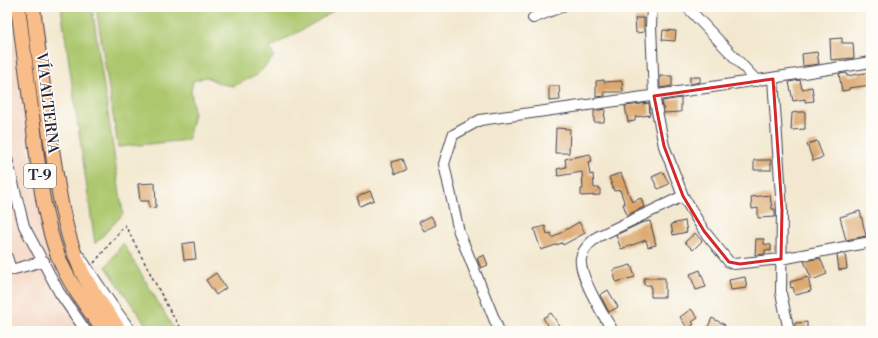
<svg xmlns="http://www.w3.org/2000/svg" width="878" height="338" font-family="'Libre Bodoni',serif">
  <rect width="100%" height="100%" fill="#fdfcf7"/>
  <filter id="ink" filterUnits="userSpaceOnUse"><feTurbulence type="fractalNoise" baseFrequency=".025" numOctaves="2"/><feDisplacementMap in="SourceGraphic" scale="8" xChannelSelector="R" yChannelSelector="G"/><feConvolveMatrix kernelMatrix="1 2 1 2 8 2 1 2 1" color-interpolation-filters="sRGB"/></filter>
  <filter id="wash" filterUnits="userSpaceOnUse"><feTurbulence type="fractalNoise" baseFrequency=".012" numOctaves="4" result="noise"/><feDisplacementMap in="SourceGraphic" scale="16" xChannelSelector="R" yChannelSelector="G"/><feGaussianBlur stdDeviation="0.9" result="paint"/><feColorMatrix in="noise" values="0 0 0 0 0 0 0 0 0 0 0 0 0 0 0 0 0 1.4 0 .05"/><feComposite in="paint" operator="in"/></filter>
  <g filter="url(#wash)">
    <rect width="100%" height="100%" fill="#f3e8cf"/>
    <path fill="#f4d3c0" d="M7,7H11L31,166L55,265L79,308L95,331H7Z"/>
    <path fill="#acc76d" stroke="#677454" d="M61,7H92L123,214L95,244Z
      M96,7H334L333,11C313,25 291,35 270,48L274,57L257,75L234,86L221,84L206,77L193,81L191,91L194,113L188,140L118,147Z
      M123,243L175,331H150L106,267Z"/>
    <g id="blocks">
      <path fill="#daa467" d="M635,18H644V32L636,33Z
        M663,30L676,31L675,41L662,40Z
        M842,38V43H853L854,58L831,60L830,39Z
        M817,52L819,64L803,66L802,54Z
        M871,72V85L849,88V90L842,91L839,74L847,73V76Z
        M660,76H672V86L660,88Z
        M690,77H700V82L690,84Z
        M604,80V82L622,81L623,92H604L605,96L596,97V81Z
        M800,80L802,89L812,87L814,101L805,102V99L793,101L789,82Z
        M549,86H559L560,100L549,101Z
        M681,98V112L664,113L662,101Z
        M649,103L650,115L635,117V121L628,122L625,106Z
        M605,109L604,122H594V111Z
        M798,112H805V129L791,130L792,113Z
        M556,128L570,129L569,153H555Z
        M817,141L823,157L813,161L807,144Z
        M590,154L592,161L588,162L590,175L593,174L594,188H600V195L581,196V189H583L582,172L558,176L557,169L566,167L565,159Z
        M402,159L406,170L395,174L391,162Z
        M754,160H771V170H754Z
        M663,172L669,184L658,189L652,177Z
        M621,173L632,202L641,198L644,207L627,215L623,204H625L620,190L614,191L609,177Z
        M155,183L156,207L149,208V201H140L138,184Z
        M370,191L374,200L360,206L357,197Z
        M770,195L772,209H775V217L758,218V208L752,209L751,197Z
        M860,211L866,236L846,240L840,217Z
        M431,216L436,225L424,231L419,222Z
        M650,221L656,245L648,247L646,240L621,249L616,235L641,223Z
        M685,221L687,232L673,235L671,224Z
        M579,222L585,233L563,245L562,243L541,250L534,229L545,226L547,234L551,233L552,238Z
        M695,233L702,241L693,250L685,242Z
        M756,239H764V244L771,245V251L765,250V254L755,255Z
        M194,242L196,259L184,260L182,244Z
        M845,253L847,269L839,270L837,255Z
        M484,255L488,265L481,268L477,258Z
        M820,258L827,274L812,280L804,261Z
        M631,265L635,277L616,282L613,270Z
        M700,270L706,287L696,290L690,274Z
        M216,273L226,288L216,295L206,280Z
        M745,277L747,288L731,290L729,280Z
        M808,277L811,291L795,295L793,287L791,288L790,282Z
        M644,278H665V297H651V285H644Z
        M608,290L618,307L609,312L600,295Z
        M691,309L698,318L692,322L694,324L688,329L680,317Z
        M551,313L559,325L551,330L543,318Z
        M712,318L725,325L722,331H706Z
        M807,322V331H796L795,323Z"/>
    </g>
  </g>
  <g filter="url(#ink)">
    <use href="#blocks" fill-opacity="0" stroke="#414051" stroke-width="1"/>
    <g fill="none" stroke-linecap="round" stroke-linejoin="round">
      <g stroke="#414051" stroke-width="12">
        <path id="minor" d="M687,7L757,81
          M533,18L561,7
          M773,79L782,210L781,293L789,331
          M7,159L24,226L59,292L86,331
          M683,196L704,231L729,262L734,264L781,259L871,242
          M7,257L11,270
          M80,257L112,305L131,331
          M7,271L44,261
          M499,331L459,232L444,164L453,135L480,120C611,102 741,84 871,62
          M613,331C604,317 578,274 581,258C583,249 590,243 597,237L683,196L664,146L654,96L651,26L652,7"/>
      </g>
      <g stroke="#414051" stroke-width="16">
        <path id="highway" d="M18,7C23,48 29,90 34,131C39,173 43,216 58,256C69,284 87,307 104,331
          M33,7C39,56 45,106 53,155C59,195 65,235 82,272C92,293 107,312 120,331"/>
      </g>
      <path stroke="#414051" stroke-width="1.5" stroke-dasharray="3 3" stroke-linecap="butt" d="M94,263L125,225L171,313L183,331"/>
      <use href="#minor" stroke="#fff" stroke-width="10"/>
      <use href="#highway" stroke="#f8bd89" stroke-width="14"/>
    </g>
  </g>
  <path fill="none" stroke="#d62828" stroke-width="3" stroke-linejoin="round" d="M773,79L782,210L781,259L740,264L729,262L704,231L683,196L664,146L654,96Z"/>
  <g text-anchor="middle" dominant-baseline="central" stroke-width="3.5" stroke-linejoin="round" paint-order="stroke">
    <rect fill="#fdfcf7" stroke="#646373" stroke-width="1" x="24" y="164" width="32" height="24" rx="3"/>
    <g font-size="14" font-weight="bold" fill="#22223b">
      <text x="40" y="176">T-9</text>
    </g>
    <g font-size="15" fill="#22223b" stroke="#fdfcf7">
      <text transform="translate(47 103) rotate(83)">VÍA ALTERNA</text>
    </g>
  </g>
  <rect width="878" height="338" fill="none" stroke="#fdfcf7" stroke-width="24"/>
</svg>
